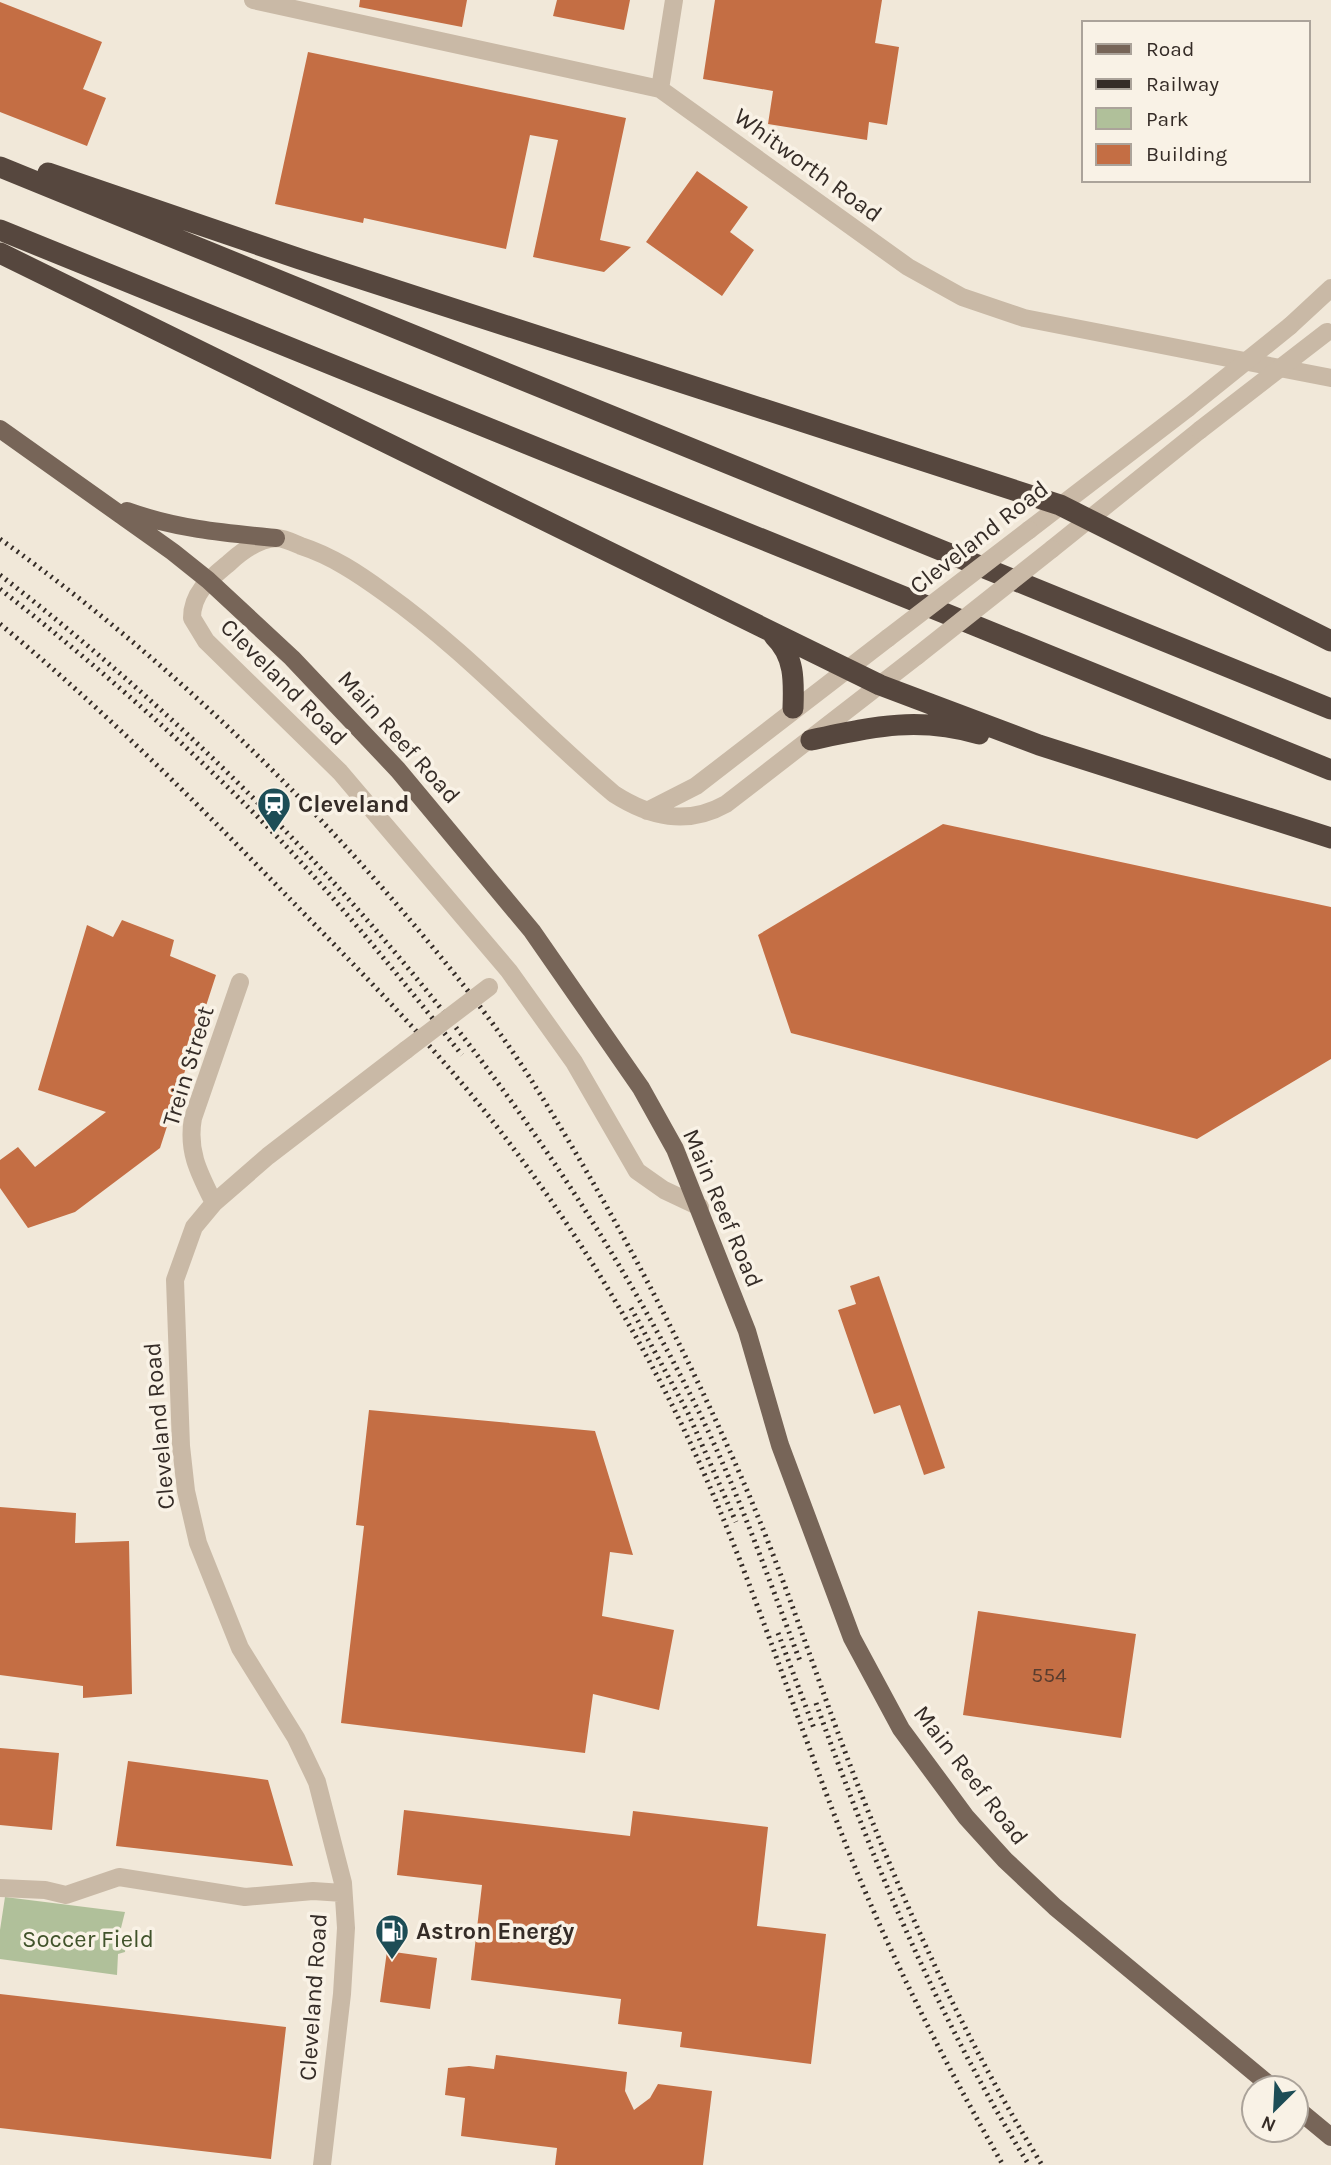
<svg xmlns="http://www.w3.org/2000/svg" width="1331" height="2165" font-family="Karla,sans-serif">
  <rect width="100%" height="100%" fill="#f1e8d9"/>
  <path fill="#b0c09a" d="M5,1897L125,1912L119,1936L126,1940L125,1952L118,1954L117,1975L0,1959V1930Z"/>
  <path fill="#c46e44" d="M360,0H467L462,27L359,7Z
    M557,0H630L624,30L553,16Z
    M715,0H882L875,43L899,47L887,125L869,122L867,140L768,124L773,91L703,79Z
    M0,2L102,42L83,89L106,98L87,146L0,112Z
    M308,52L626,118L600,240L631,247L604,272L533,257L558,140L530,135L506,249L364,218L363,223L275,204Z
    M697,171L748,207L730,232L754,250L722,296L646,242Z
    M943,824L1331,907V1059L1197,1139L791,1033L758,935Z
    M122,920L174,940L170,956L216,975L160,1148L75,1212L28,1228L0,1188V1160L18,1147L35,1167L106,1112L38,1090L87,925L113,937Z
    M879,1276L945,1468L924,1475L900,1405L874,1414L838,1310L856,1304L850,1286Z
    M369,1410L595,1431L633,1555L610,1552L602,1616L674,1630L659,1710L593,1694L585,1753L341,1723L364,1526L356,1525Z
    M0,1507L76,1513L75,1543L129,1541L132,1694L83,1698V1686L0,1675Z
    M978,1611L1136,1634L1121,1738L963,1715Z
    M0,1748L59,1753L52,1830L0,1825Z
    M128,1761L268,1780L293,1866L116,1846Z
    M404,1810L630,1836L633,1811L768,1827L757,1926L826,1934L811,2064L680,2047L682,2032L618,2024L621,1999L471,1980L482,1885L397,1875Z
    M387,1951L437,1958L430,2009L380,2002Z
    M0,1994L286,2027L271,2159L0,2128Z
    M496,2055L627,2072L625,2091L634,2110L650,2098L658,2084L712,2091L703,2165H555L557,2148L461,2136L465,2098L445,2095L448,2068L469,2066L494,2069Z"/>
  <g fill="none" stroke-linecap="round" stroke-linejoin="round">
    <path stroke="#c9b9a6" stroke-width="18" d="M253,0L660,89L908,267L962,297L1024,318L1331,378
      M660,89L674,0
      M1290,326L1331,288
      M1029,530L1188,408
      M1052,549L1200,430
      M647,811L696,786L888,638
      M214,1203C199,1173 187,1151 193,1118L240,982
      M700,1207L664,1190L637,1171L574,1062L509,971L340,772L206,641L192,618C192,592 211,578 229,563C241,552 259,539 276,538C284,538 294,543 301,546C332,556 359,574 385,593C468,652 536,728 614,794C650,817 687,826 726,804L917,656
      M0,1888L45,1890L66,1895L119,1877L245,1897L313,1891L343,1893
      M322,2165L342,1994L346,1928L343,1883L317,1782L296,1738L240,1648L198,1543L186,1491L181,1446L175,1280L194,1227L214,1203L268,1156L406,1050"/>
    <path stroke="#776558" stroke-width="18" d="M0,429L173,552L208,580L292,658L398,770L532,931L641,1088L675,1149L747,1331L780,1445L852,1638L901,1729L966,1817L1005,1860L1055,1907L1273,2088
      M127,511C177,529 224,533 276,538
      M1296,2108L1331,2137"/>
    <path stroke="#56473e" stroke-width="21" d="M0,167L1331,709
      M48,173L300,259L1060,505L1331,641
      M0,230L1331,770
      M0,253L880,685L1039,745L1331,838
      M774,636C795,656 794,681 793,708
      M811,740C872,727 917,716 979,734"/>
    <path stroke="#352c27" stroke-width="5" stroke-dasharray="2 5" stroke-linecap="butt" d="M0,539C150,646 285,773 404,913C449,966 493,1020 530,1078C612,1208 685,1347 746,1488C785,1579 815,1673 850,1765C903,1903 964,2039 1042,2165
      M0,575C285,795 535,1083 696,1406C737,1488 767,1575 800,1661
      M0,589C100,668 196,752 284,844C347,911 405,984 462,1055
      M0,624C102,708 194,800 286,895C353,964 422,1033 483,1109C558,1203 625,1309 678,1417C745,1555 790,1703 846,1845C890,1956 944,2062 1003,2165
      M631,1308L688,1413L736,1522
      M778,1633L815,1731
      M816,1703C873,1862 939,2021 1029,2165"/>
    <path stroke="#c9b9a6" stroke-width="18" d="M1188,408L1290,326
      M1200,430L1327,332
      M888,638L1029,530
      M917,656L1052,549
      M406,1050L489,987"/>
  </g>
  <defs>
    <g id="station-pin" transform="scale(1.75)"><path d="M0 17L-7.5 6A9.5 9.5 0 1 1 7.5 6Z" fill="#1d4d56" stroke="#f9f2e6"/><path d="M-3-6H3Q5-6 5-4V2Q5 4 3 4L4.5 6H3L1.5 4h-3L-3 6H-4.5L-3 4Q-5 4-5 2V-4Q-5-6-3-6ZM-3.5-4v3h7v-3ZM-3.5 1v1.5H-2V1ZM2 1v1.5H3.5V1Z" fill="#fff"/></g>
    <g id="fuel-pin" transform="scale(1.75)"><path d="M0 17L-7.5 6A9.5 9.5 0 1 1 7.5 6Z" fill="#1d4d56" stroke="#f9f2e6"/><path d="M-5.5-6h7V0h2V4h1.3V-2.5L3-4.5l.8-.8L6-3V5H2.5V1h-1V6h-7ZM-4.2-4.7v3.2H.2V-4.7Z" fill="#fff"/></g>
  </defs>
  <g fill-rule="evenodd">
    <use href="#station-pin" x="274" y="804"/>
    <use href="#fuel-pin" x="392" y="1931"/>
  </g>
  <g text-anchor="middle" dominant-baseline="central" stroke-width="7" stroke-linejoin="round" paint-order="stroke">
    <g font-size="21" fill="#593c2e">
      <text x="1049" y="1675">554</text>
    </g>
    <g font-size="24" fill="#352c27" stroke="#f9f2e6">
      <text transform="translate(808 165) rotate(36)">Whitworth Road</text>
      <text transform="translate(979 537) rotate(-38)">Cleveland Road</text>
      <text transform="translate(284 682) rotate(45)">Cleveland Road</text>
      <text transform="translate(399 737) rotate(48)">Main Reef Road</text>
      <text transform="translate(188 1066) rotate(-73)">Trein Street</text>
      <text transform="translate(723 1208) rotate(67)">Main Reef Road</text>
      <text transform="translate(159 1426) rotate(-95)">Cleveland Road</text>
      <text transform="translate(971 1775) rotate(52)">Main Reef Road</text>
      <text transform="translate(313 1997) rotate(-86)">Cleveland Road</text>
    </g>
    <g font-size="24" font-weight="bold" fill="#352c27" stroke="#f9f2e6" text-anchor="start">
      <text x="298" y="804">Cleveland</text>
      <text x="416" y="1931">Astron Energy</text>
    </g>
    <g font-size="24" fill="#41532b" stroke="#f9f2e6">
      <text x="88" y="1939">Soccer Field</text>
    </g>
  </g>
  <rect x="1082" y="21" width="228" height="161" fill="#f9f2e6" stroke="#aba39a" stroke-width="2"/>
  <rect x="1096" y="44" width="35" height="10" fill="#776558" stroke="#aba39a" stroke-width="2"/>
  <text x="1146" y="56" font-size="21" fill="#352c27">Road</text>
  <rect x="1096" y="79" width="35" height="10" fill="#352c27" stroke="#aba39a" stroke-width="2"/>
  <text x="1146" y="91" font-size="21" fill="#352c27">Railway</text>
  <rect x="1096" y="108" width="35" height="21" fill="#b0c09a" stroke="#aba39a" stroke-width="2"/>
  <text x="1146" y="126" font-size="21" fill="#352c27">Park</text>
  <rect x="1096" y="144" width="35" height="21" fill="#c46e44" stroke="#aba39a" stroke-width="2"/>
  <text x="1146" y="161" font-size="21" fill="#352c27">Building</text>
  <g transform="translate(1275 2109) rotate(204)"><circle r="33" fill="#f9f2e6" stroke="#aba39a" stroke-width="2"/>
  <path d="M0-5L12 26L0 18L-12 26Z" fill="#1d4d56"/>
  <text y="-10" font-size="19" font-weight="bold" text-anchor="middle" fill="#352c27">N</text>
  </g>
</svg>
